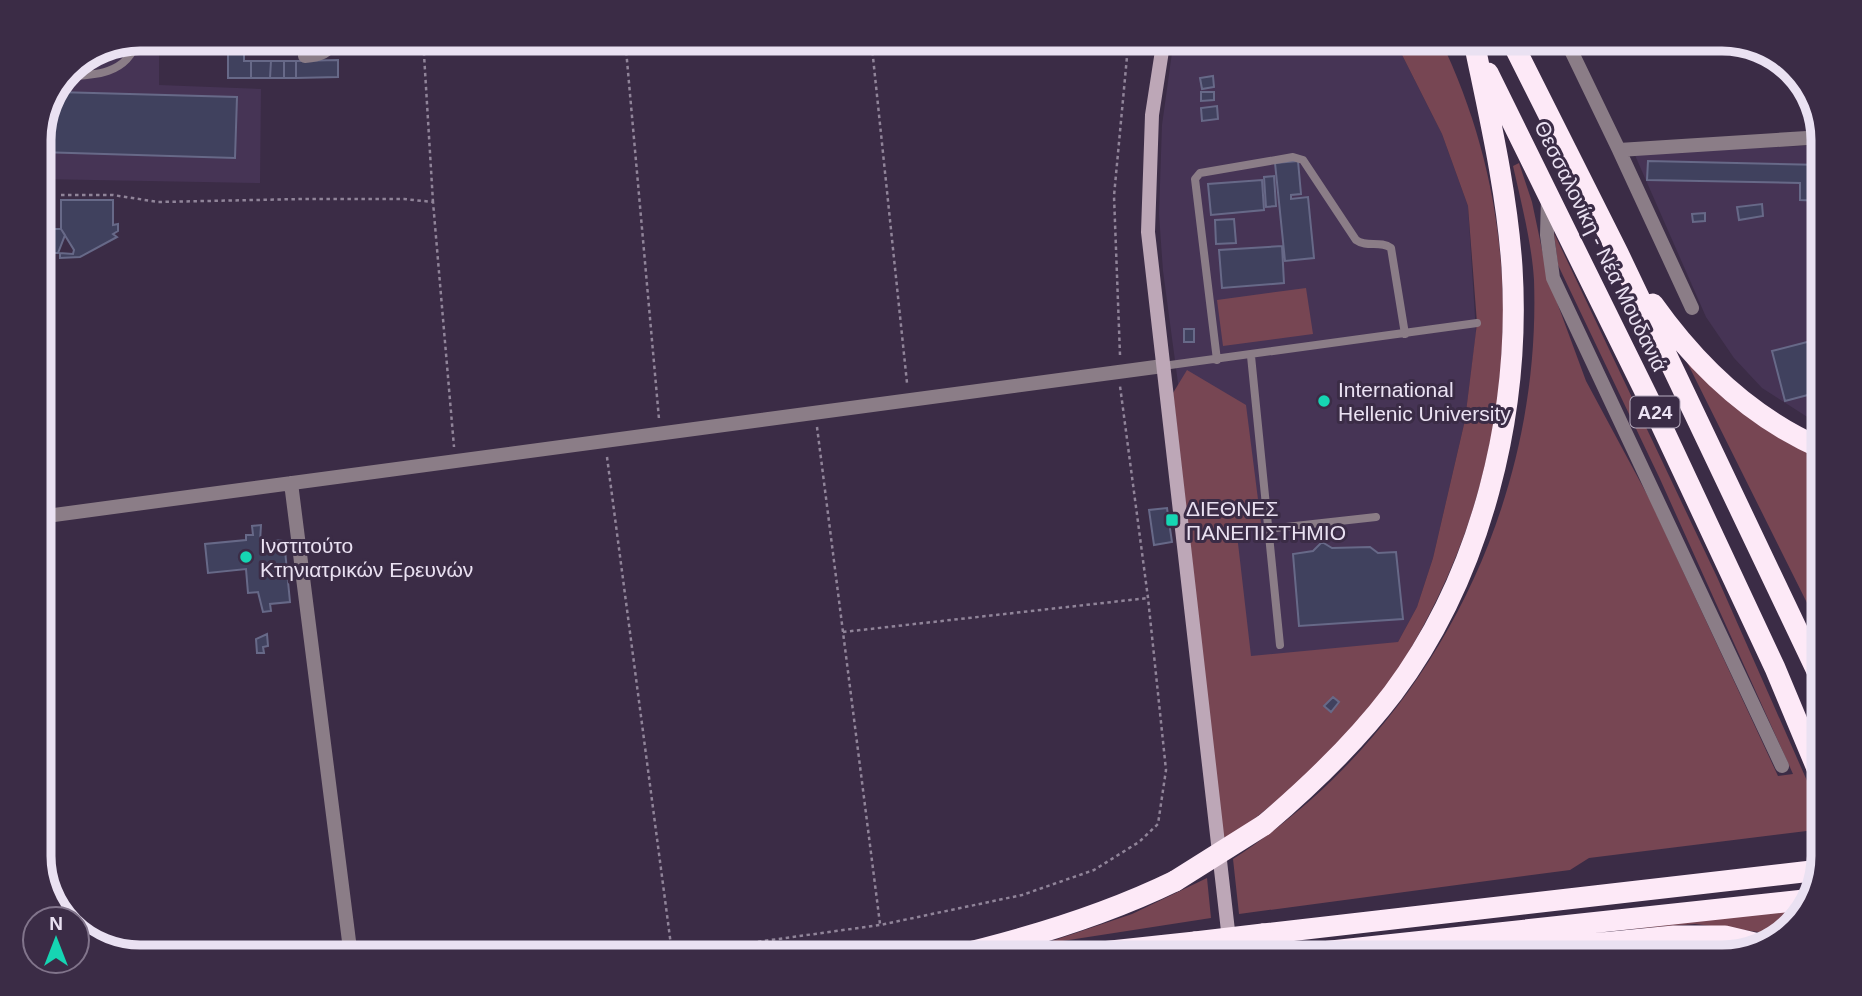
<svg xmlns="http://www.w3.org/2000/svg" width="1862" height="996" font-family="Arial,sans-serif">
  <rect width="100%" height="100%" fill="#3b2c46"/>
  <path fill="#463455" d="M1174,38L1394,39L1442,134L1468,206L1476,333L1465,420L1433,558L1417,607L1398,642L1253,791L1178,383L1163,271L1159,214L1162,125Z
    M140,39H159V85L261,89L260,183L39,179V134L69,68Z
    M1823,145V427L1762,388L1734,358L1706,317L1634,153Z"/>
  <path fill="#774653" d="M1394,39H1440C1526,216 1523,423 1437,599C1417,640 1394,680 1364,716C1323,764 1274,804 1224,843L1173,393L1187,370L1246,405L1261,523L1236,526L1251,656L1398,642L1417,607L1433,558L1465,420L1477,323L1468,206L1442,134Z
    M1519,163L1532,202L1548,278L1586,381L1650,500L1778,776L1793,774L1660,479L1558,265L1554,233L1717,577L1823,817V829L1589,858L1570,870L1239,914L1233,859C1426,734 1542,511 1534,280C1532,245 1521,201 1513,166Z
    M1306,288L1313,334L1223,346L1217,300Z
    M1677,342C1723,398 1756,431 1823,460V635Z
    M1207,878L1211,918L1043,944L1132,914Z
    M1809,905L1780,939L1759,932L1695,924L1473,942Z"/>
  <path fill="#40415e" stroke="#676988" stroke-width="2" d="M228,38H244V61H251V78H228Z
    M338,60V77L296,78V61Z
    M251,61H271L270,78H251Z
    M271,61H284V78H270Z
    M284,61H296V78H284Z
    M1213,76L1214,87L1202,89L1200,78Z
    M57,92L237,97L235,158L39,152V134Z
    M1201,92H1214V100L1201,101Z
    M1217,106L1218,119L1202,121L1201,108Z
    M1298,161L1301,194L1291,195V199L1308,197L1314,258L1285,261L1275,163Z
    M1648,161L1823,165V201L1800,200V183L1647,180Z
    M1274,176L1276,206L1266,207L1264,177Z
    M1262,180L1264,210L1211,215L1208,184Z
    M39,200H49V229H61L65,235L58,253H39Z
    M61,200H113V225L118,224V231L113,234L117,237L80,257L60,258V253L73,254L74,250L61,229Z
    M1762,204L1763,216L1739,220L1737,207Z
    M1705,213V221L1693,222L1692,214Z
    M1234,219L1236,243L1216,244L1215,220Z
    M1282,246L1284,283L1222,288L1219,250Z
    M1184,329H1194V342H1184Z
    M1811,341L1823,391L1785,401L1772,351Z
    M1167,508L1172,542L1154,545L1149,510Z
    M261,525L260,542L284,540L290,602L270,604L271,611L263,612L258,592L248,593L246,569L208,573L205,544L246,540V535H253L252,526Z
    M1322,542L1332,548L1370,547L1378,553L1396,552L1403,619L1299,626L1293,554L1313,551Z
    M267,634L268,646L263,647L264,653H257L256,639Z
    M1333,697L1339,702L1331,712L1324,706Z"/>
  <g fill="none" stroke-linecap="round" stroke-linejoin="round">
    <path stroke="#908499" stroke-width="2.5" stroke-dasharray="3.5 3.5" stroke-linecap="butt" d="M423,38L433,202
      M625,38L659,419
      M871,38L907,383
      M61,195H113L158,202L302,199H404L433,202L454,447
      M1120,355L1114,196L1128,46L1124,38
      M817,427L880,924
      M607,457L672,953
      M843,632L1148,598
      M647,957L880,925L1022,895L1094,870L1139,842L1158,824L1166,770L1148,598L1120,386"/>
    <path stroke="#8b7d87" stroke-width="8" d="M65,76C94,76 128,74 137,40
      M1251,356L1280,645
      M1217,360L1195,179L1200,173L1293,157L1303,160L1356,240C1367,248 1380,240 1391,248L1405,334
      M1163,366L1477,323
      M1268,529L1376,517"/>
    <path stroke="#8b7d87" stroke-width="14" d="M1565,38L1619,150
      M305,56C320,55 328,52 335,38
      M1548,199L1547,235L1553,278L1782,766
      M1692,308L1619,150L1823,137
      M291,483L351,957
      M39,517L1163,366"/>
    <path stroke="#bda7b7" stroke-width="14" d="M1164,38L1152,115L1148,232L1231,957"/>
    <path stroke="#fde9f7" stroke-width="21" d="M1510,38L1618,253L1823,684
      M1488,73L1659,420L1775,668L1823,783
      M1653,304C1697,366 1753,419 1823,449
      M1264,825C1311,785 1355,743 1393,693C1482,574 1521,413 1512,267C1507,193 1490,119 1475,47
      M1263,934L1820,870
      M949,957C1026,939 1103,916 1175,881
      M1055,957L1195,942
      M1275,957L1813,899
      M1459,957L1674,936H1725L1763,945"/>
    <path stroke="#fde9f7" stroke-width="21" d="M1175,881L1264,825
      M1195,942L1263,934"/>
  </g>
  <g fill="#16d5b3" stroke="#3b2c46" stroke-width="2.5">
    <circle cx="1324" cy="401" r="7"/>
    <rect x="1165" y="513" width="14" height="14" rx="3.5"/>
    <circle cx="246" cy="557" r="7"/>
  </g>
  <g text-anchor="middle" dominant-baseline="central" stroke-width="6" stroke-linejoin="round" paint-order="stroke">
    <rect fill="#3b2c46" stroke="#b6abbe" stroke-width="2" x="1630.5" y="396.5" width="49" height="31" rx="5"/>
    <g font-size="19" font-weight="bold" fill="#eae1f2">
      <text x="1655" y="412">Α24</text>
    </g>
    <g font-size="21" fill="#eae1f2" stroke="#3b2c46">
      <text transform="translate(1601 246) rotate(64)">Θεσσαλονίκη - Νέα Μουδανιά</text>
    </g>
    <g font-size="21" fill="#eae1f2" stroke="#3b2c46" text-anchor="start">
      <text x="1338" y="389">International<tspan x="1338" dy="24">Hellenic University</tspan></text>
      <text x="1186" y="508">ΔΙΕΘΝΕΣ<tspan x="1186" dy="24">ΠΑΝΕΠΙΣΤΗΜΙΟ</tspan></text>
      <text x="260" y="545">Ινστιτούτο<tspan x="260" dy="24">Κτηνιατρικών Ερευνών</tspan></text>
    </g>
  </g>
  <path d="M0 0H1862V996H0ZM140 51H1722A89 89 0 0 1 1811 140V856A89 89 0 0 1 1722 945H140A89 89 0 0 1 51 856V140A89 89 0 0 1 140 51Z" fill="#3b2c46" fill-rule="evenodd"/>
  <path fill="none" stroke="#eae1f2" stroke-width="9" d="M140 51H1722A89 89 0 0 1 1811 140V856A89 89 0 0 1 1722 945H140A89 89 0 0 1 51 856V140A89 89 0 0 1 140 51Z"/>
  <g transform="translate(56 940)"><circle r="33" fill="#3b2c46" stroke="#81748b" stroke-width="2"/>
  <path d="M0-5L12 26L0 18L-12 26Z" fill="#16d5b3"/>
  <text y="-10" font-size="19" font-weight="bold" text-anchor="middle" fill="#eae1f2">N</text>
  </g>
</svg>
